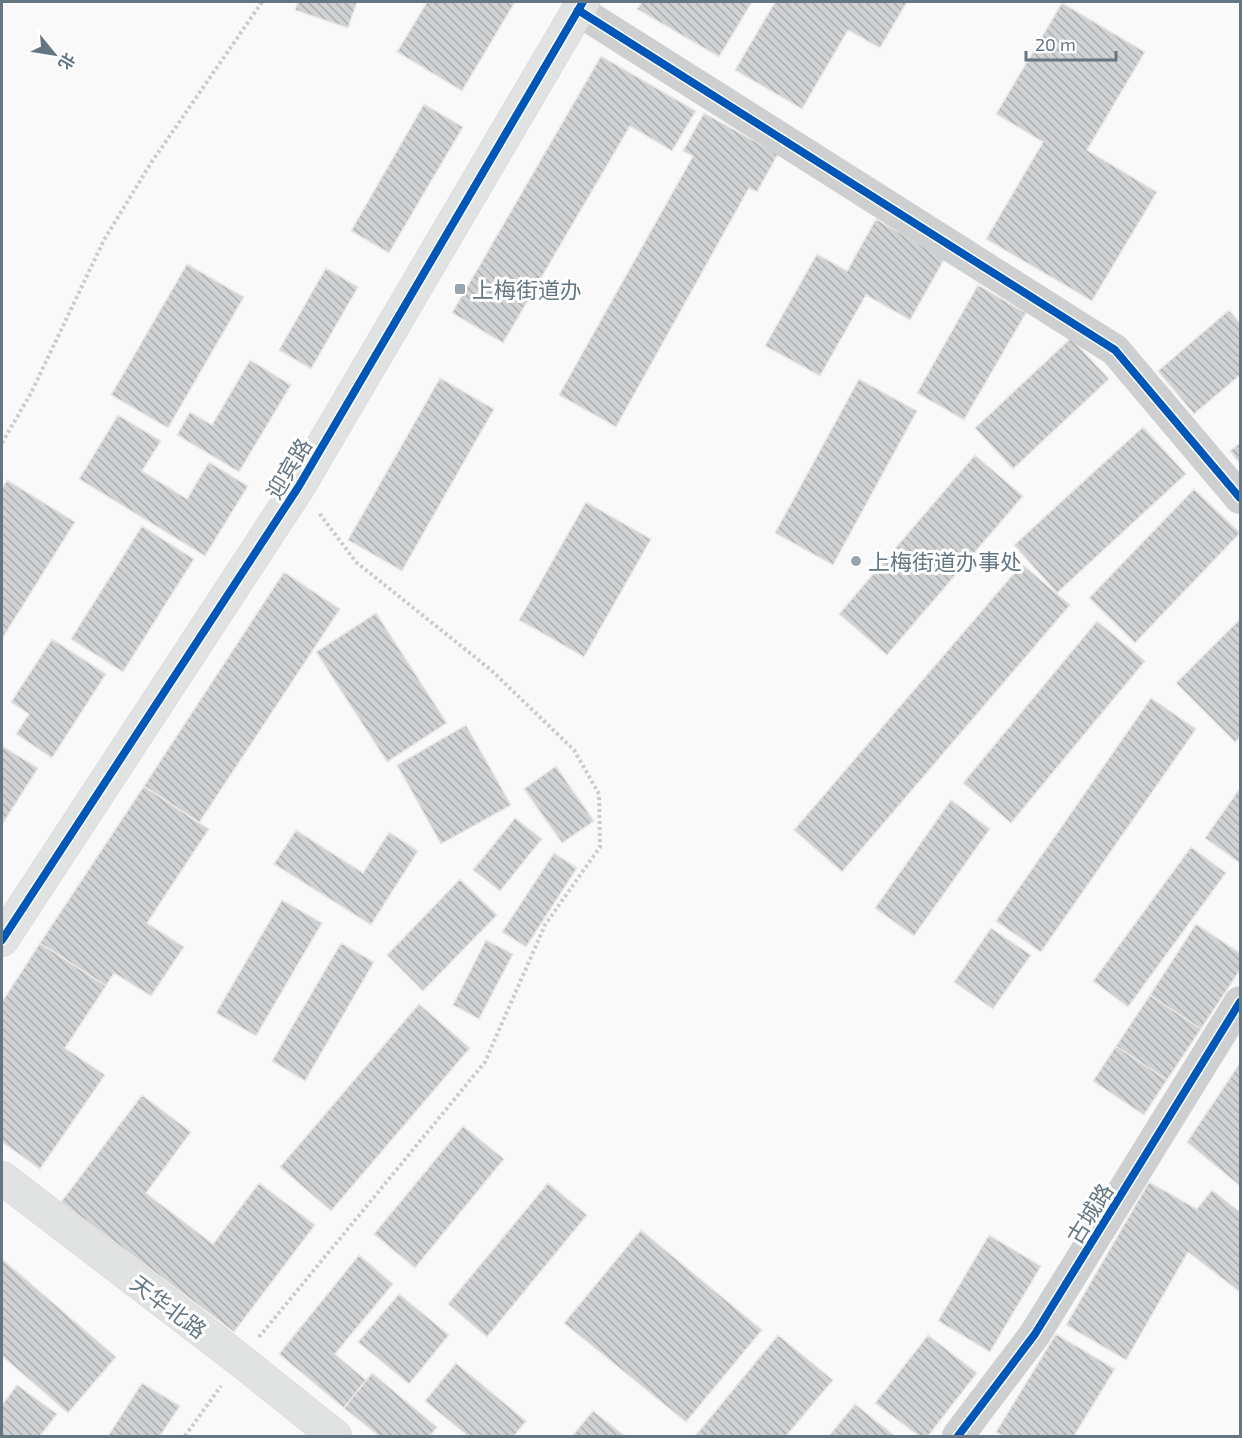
<svg xmlns="http://www.w3.org/2000/svg" width="1242" height="1438" font-family="'Exo 2','Noto Sans SC',sans-serif">
  <defs>
    <pattern id="building-back-hatch" width="6" height="6" patternUnits="userSpaceOnUse" patternTransform="scale(1.5)"><rect width="6" height="6" fill="#d0d2d3"/><path d="M-1 5l2 2M0 0l6 6M5-1l2 2" fill="none" stroke="#acafb1"/></pattern>
  </defs>
  <rect width="100%" height="100%" fill="#f9f9f9"/>
  <path fill="url(#building-back-hatch)" stroke="#e8e8e8" stroke-width="1.5" d="M298,2H357L348,28L295,10Z
    M427,2H515L462,91L397,52Z
    M642,2H752L719,57L637,9Z
    M775,2H907L880,48L848,30L802,109L735,70Z
    M1062,3L1145,52L1087,150L1157,192L1092,301L986,239L1043,142L996,114Z
    M601,56L696,111L672,151L630,126L503,343L452,313Z
    M424,104L463,127L389,253L351,231Z
    M704,113L778,154L757,192L749,188L616,427L559,395L693,156L683,151Z
    M876,219L945,258L910,320L866,295L820,376L765,346L817,254L847,271Z
    M187,264L244,297L168,428L111,395Z
    M326,268L358,287L311,369L279,350Z
    M978,285L1026,313L964,420L917,393Z
    M1229,310L1240,323V375L1194,414L1158,371Z
    M1071,338L1109,379L1013,469L975,428Z
    M250,360L291,385L239,472L177,435L190,412L212,425Z
    M440,378L494,409L402,571L348,540Z
    M859,379L917,411L833,565L775,533Z
    M118,415L161,441L142,471L187,499L209,462L248,486L205,556L79,479Z
    M1143,427L1186,474L1057,593L1014,545Z
    M1240,443V464L1230,451Z
    M975,455L1023,496L887,655L839,614Z
    M7,480L75,522L2,639V489Z
    M1194,489L1240,533L1135,643L1089,598Z
    M586,502L651,539L584,657L519,620Z
    M142,526L194,559L123,672L71,639Z
    M1022,564L1070,605L842,872L794,830Z
    M284,572L340,609L199,823L144,786Z
    M376,613L447,723L387,762L316,652Z
    M1240,619V737L1235,742L1176,683Z
    M1097,621L1145,661L1011,823L963,783Z
    M52,639L106,674L52,758L16,734L29,714L11,702Z
    M1151,698L1196,729L1041,952L996,921Z
    M466,725L511,805L441,844L397,765Z
    M2,746L38,768L2,825Z
    M556,766L594,821L562,843L524,789Z
    M144,786L209,829L147,923L184,947L151,996L114,973L106,986L40,943Z
    M1240,788V863L1205,838Z
    M951,800L990,829L914,936L875,908Z
    M515,818L542,839L500,891L473,870Z
    M296,830L363,873L389,832L418,851L371,925L274,864Z
    M1191,847L1226,873L1128,1007L1093,981Z
    M554,853L577,868L526,947L502,932Z
    M460,879L497,915L423,991L387,955Z
    M282,900L322,923L256,1036L216,1013Z
    M1196,924L1240,953V970L1201,1029L1150,995Z
    M991,928L1031,955L993,1009L954,982Z
    M486,940L513,954L479,1019L453,1005Z
    M40,943L106,986L65,1048L105,1075L40,1169L2,1142V1002Z
    M341,943L374,962L305,1081L272,1061Z
    M1150,995L1201,1029L1167,1080L1116,1046Z
    M419,1004L470,1048L331,1211L280,1167Z
    M1116,1046L1167,1080L1144,1115L1093,1081Z
    M1240,1063V1186L1187,1142Z
    M142,1095L191,1132L146,1193L213,1244L259,1183L315,1225L234,1332L61,1202Z
    M463,1126L504,1159L415,1268L374,1234Z
    M1149,1182L1197,1209L1212,1190L1240,1212V1292L1188,1252L1126,1360L1066,1325Z
    M548,1183L587,1215L487,1337L448,1304Z
    M641,1230L762,1330L686,1422L564,1323Z
    M989,1235L1041,1266L990,1352L938,1321Z
    M359,1255L393,1284L335,1354L366,1380L344,1408L279,1354Z
    M2,1259L116,1357L68,1413L2,1356Z
    M399,1294L449,1335L409,1384L358,1342Z
    M1056,1334L1115,1369L1074,1436H1004L996,1432Z
    M778,1335L833,1380L786,1436H695Z
    M928,1335L977,1373L928,1436H919L875,1403Z
    M456,1363L526,1421L514,1436H468L425,1401Z
    M372,1373L437,1427L430,1436H379L344,1408Z
    M142,1383L180,1406L160,1436H108Z
    M17,1385L57,1414L40,1436H2V1405Z
    M855,1404L895,1436H829Z
    M593,1411L625,1436H572Z"/>
  <g fill="none" stroke-linecap="round" stroke-linejoin="round">
    <g stroke="#d5d6d7" stroke-width="34">
      <path id="secondary" d="M2,940L299,486L583,2
        M2,1178L240,1360L335,1436"/>
    </g>
    <path stroke="#cbcccd" stroke-width="4" stroke-dasharray="3 3" stroke-linecap="butt" d="M2,443L31,393L104,240L151,163L262,2
      M259,1337L485,1062L545,925L600,847L599,794L574,750L491,670L356,562L319,513
      M185,1436L221,1386"/>
    <path stroke="#cecfd0" stroke-width="32" d="M578,10L1115,350L1240,498
      M958,1436L1035,1334L1240,1002"/>
    <use href="#secondary" stroke="#e1e2e2" stroke-width="33"/>
    <g stroke="#fff" stroke-width="11">
      <path id="cycleway" d="M578,10L1115,350L1240,498
        M2,940L299,486L583,2
        M958,1436L1035,1334L1240,1002"/>
    </g>
    <use href="#cycleway" stroke="#0057b8" stroke-width="8"/>
  </g>
  <g fill="#99a4ac" stroke="#fff" stroke-width="2">
    <rect x="454" y="283" width="12" height="12" rx="3"/>
    <circle cx="856" cy="561" r="6"/>
  </g>
  <g text-anchor="middle" dominant-baseline="central" stroke-width="6" stroke-linejoin="round" paint-order="stroke">
    <g font-size="22" fill="#657683" stroke="#fff" text-anchor="start">
      <text x="472" y="289">上梅街道办</text>
      <text x="868" y="561">上梅街道办事处</text>
    </g>
    <g font-size="22" fill="#657683" stroke="#fff">
      <text transform="translate(288 468) rotate(-59)">迎宾路</text>
      <text transform="translate(1089 1213) rotate(-58)">古城路</text>
      <text transform="translate(169 1306) rotate(37)">天华北路</text>
    </g>
  </g>
  <rect width="1242" height="1438" fill="none" stroke="#657683" stroke-width="6"/>
  <g transform="translate(54 54) rotate(120)" stroke="#ffffff" stroke-width="4.5" paint-order="stroke">
  <path d="M0-4.5L10 22L0 15L-10 22Z" fill="#657683"/>
  <text y="-9" font-size="16" font-weight="bold" text-anchor="middle" fill="#657683">北</text>
  </g>
  <path d="M1026 51v9h90v-9" fill="none" stroke="#657683" stroke-width="3"/>
  <text x="1035" y="51" font-size="18" fill="#657683" stroke="#ffffff" stroke-width="4.5" paint-order="stroke">20 m</text>
</svg>
